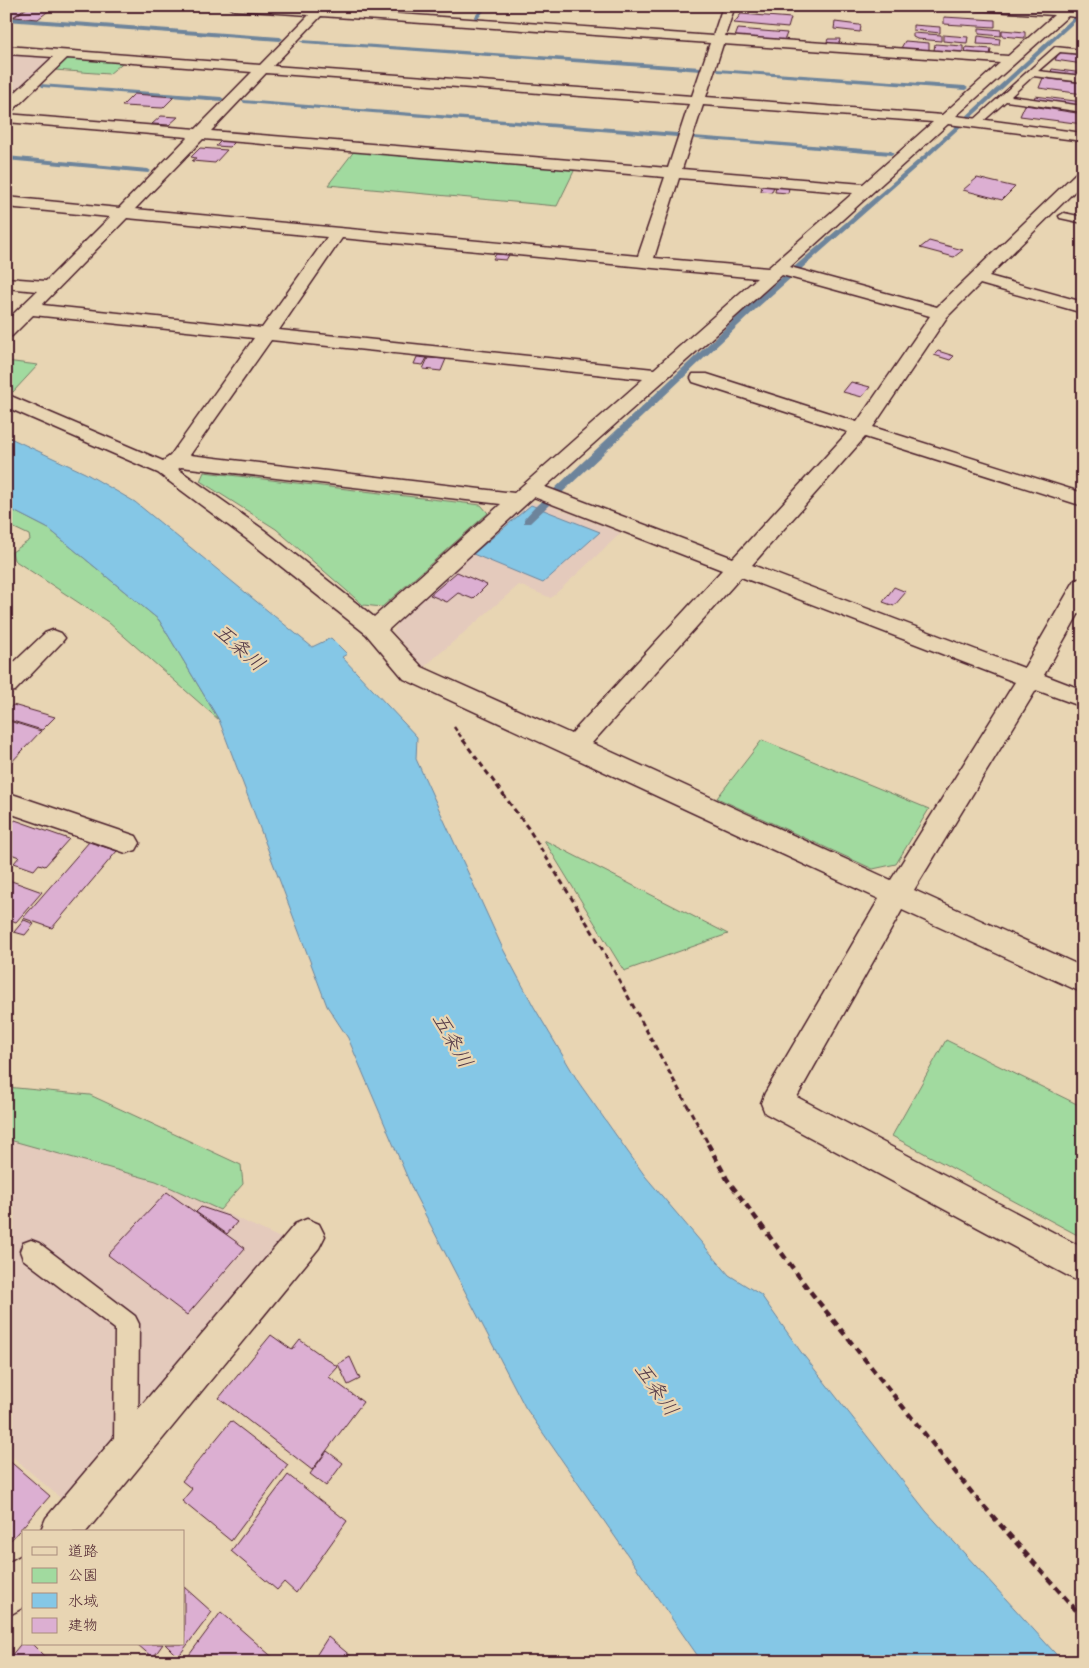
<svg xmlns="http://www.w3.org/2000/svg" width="1089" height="1668" font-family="'Shantell Sans','Klee One',sans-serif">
  <rect width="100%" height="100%" fill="#e8d5b3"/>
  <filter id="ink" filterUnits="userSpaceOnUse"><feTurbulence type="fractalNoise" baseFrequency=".02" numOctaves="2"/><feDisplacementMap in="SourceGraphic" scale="10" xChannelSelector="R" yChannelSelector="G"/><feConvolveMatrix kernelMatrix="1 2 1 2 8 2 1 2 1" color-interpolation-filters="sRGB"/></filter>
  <g filter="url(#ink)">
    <path fill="#e4cabc" d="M6,53L48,56L52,58L6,101Z
      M532,502L548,505L621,533L551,598L519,585L424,667L393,632L400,619Z
      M6,1139L156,1181L287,1241L65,1502L6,1451Z"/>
    <path fill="#a1da9f" stroke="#767c65" d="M69,57L126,60L109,74L54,70Z
      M355,150L575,169L557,206L328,185Z
      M6,361L38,365L13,392L6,389Z
      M204,472L481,505L488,513L382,607L363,605L276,529L200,481Z
      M6,507L49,529L159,620L219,720L108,622L14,560L12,552L30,540L29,535L6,524Z
      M762,740L929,809L896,864L873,869L717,798Z
      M544,840L728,934L624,971Z
      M946,1040L1083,1107V1238L892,1136Z
      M6,1087L90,1095L241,1165L243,1184L220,1210L156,1181L6,1139Z"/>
    <path fill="#85c7e6" stroke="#6d849b" d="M6,436L85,473L135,502L312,647L331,638L347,654L342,657L417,737L416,759L503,949L534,1007L579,1083L645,1176L729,1275L761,1295L801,1352L926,1511L1063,1662H702L525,1407L414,1193L348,1038L327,1006L219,720L159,620L49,529L6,507Z
      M531,505L600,532L543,583L473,554Z"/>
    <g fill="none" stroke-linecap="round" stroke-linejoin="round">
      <path fill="#6d849b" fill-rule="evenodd" d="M482,6H488L476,21H472Z
        M1077,6H1083V13L1079,18L928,157L757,308L530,523H524V519L536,506L751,304L924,155L1075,16L1078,11Z
        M6,17L280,37L283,39L280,41L6,21Z
        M301,40L701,67L704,69L701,71L303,43Z
        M716,69L965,86L968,88L965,90L718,72Z
        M40,84L221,97L224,99L221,101L42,87Z
        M242,100L677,133L680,135L677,137L244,103Z
        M693,136L891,151L894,153L891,155L695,139L692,137Z
        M6,156L148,169L151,171L148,173L6,160Z"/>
    </g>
    <path fill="#dcafd2" stroke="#4a1f2b" d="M30,6H55L38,19L14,17Z
      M6,7L25,8L13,17L6,16Z
      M741,14L791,18L788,28L734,23Z
      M944,17L995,20V27L944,24Z
      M835,22L859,25L861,26L860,32L834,29Z
      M913,25L940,27V33L913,30Z
      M979,28L1001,30V36L979,34Z
      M738,29L787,33L784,41L735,37Z
      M1002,30L1025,32V38L1002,36Z
      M913,33L941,35V41L917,39L913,37Z
      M943,35L968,37L967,43L943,41Z
      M978,36L1000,39L999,45L977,44Z
      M828,39H840L839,44H826Z
      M905,41L929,43V50L901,48Z
      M935,44L963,46V52H939L934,50Z
      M966,47L991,49L990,55L965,53Z
      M1059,52L1083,55V64L1055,60Z
      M1052,69L1083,73V76L1051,72Z
      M1043,78L1083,83V94L1039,88Z
      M134,94L174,97L163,108L122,106Z
      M1035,96L1083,102V106L1034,100Z
      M1025,105L1083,114V124L1020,116Z
      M161,116L178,117L169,125L152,124Z
      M221,141L235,142L230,147L216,146Z
      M200,148L227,150L215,163L192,161L196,158L191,157Z
      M977,178L1015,187L1002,200L963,190Z
      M762,185L774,186L772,192L761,191Z
      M776,186L789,188L788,193L775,192Z
      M929,241L963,250L954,257L920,248Z
      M496,254L509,255L506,260L493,259Z
      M938,351L954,356L950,360L934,355Z
      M417,357L427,358L423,365L414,364Z
      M428,358L446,359L441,371L423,369Z
      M851,382L870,387L862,397L843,392Z
      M457,572L487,585L473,599L458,593L447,602L430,595Z
      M894,587L906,592L894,606L883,602Z
      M13,705L55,717L42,730L6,719V711Z
      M6,720L41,731L6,768Z
      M15,820L69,839L45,866L39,864L34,870L14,863L19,857L6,852V830Z
      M89,842L117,851L52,928L23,918Z
      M6,879L42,892L16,922L6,918Z
      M24,920L34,924L25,935L14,932Z
      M167,1192L245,1248L187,1315L108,1255Z
      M201,1207L228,1216L237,1222L227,1234L196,1212Z
      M271,1335L292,1350L300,1340L338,1367L329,1377L363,1402L312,1470L219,1398Z
      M350,1357L360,1379L348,1385L338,1364Z
      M231,1421L288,1465L231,1541L182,1501L192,1489L182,1481Z
      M327,1451L343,1463L326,1486L310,1474Z
      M6,1458L50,1496L11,1540L6,1536Z
      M288,1475L347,1521L296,1593L284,1582L277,1590L231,1551Z
      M184,1587L212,1612L178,1657L165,1644H184Z
      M221,1612L278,1662H184Z
      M328,1637L358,1662H312Z
      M24,1640V1644H32L50,1662H6Z
      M137,1644H163L153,1658Z"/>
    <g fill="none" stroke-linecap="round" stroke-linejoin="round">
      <g stroke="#4a1f2b" stroke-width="3">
        <path id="service" d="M1055,47L1083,50V54L1060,52L1038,71L1083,76V82L1033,76L1011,96L1083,106V112L1006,101L980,124H974V120Z
          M1064,213L1083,217V223L1060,218L1059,216Z
          M31,1240L39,1243L135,1316L139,1324L138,1446L135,1455L126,1458L117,1455L114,1446L115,1329L23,1259L20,1251L23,1243Z"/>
      </g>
      <g stroke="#4a1f2b" stroke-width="3">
        <path id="minor" d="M228,6L315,8L330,6L328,9L713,36L723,6H735L725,36L1008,56L1054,15L977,10L971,6L1060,8V6H1072V9L1081,13L1075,17L1068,16L956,116L1083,133V141L948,124L790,267L937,307L1078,171L1083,170V183L989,276L1083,302V313L980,284L947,317L873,427L1083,493V506L865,437L752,565L1024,668L1072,585L1075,580L1083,578V606L1044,675L1083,690V707L1036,690L914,890L1083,967V993L902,910L797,1097L1083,1248V1284L765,1113L761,1103L765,1093L879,899L404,679L366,634L248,540L158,473L6,407V394L163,461L170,456L254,338L33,315L12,336L6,337V321L37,291L6,288V278L46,281L110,217L6,207V197L119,208L188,137L6,122V114L196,129L252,72L67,58L11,112L6,113V101L53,57L6,54V46L260,65L309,15L234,10ZM321,16L710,43L692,96L273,66ZM723,44L1000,63L942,115L706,97ZM266,73L689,104L668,168L211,131ZM703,105L933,122L863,184L682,169ZM203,139L665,177L638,256L135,209ZM679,178L853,193L768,268L654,258ZM127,218L327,237L262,328L42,305ZM342,238L757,278L654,369L279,330ZM782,275L930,316L857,422L707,374H693L691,378L693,382L848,432L733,558L545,487ZM271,340L643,379L514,493L190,455ZM181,467L501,504L374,617L264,530L178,469ZM534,497L722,570L571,734L422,667L388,630ZM741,577L1015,682L891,880L592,743Z
          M53,630L61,633L65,638L61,643L15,691L6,693V670L45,633Z
          M6,792L136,836L140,843L136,850L126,853L6,812Z
          M307,1219L319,1224L325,1236L319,1248L86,1532H40L46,1518L295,1224Z
          M24,1554V1607L6,1617V1564Z"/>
      </g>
      <path stroke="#4a1f2b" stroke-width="2.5" stroke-dasharray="4.5 3" stroke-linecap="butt" d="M454,727L464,741"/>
      <path stroke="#4a1f2b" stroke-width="3" stroke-dasharray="5.5 4" stroke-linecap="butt" d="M463,740L528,828L595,936L709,1145"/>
      <path stroke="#4a1f2b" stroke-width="4.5" stroke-dasharray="7 5" stroke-linecap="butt" d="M708,1144L727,1179L809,1290L973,1494L1083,1618"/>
      <use href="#service" fill="#e8d5b3" fill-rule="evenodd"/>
      <use href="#minor" fill="#e8d5b3" fill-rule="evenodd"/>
    </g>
  </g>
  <g text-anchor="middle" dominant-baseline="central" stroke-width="4.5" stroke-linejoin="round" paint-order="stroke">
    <g font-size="20" font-style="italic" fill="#533847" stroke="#e8d5b3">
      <text transform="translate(240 647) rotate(42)">五条川</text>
      <text transform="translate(453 1040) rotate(60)">五条川</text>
      <text transform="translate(657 1389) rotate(55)">五条川</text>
    </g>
  </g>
  <rect width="1089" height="1668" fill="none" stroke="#e8d5b3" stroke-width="25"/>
  <rect x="12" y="12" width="1064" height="1643" fill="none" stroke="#4a1f2b" stroke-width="2" filter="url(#ink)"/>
  <rect x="22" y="1530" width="162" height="115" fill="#e8d5b3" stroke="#a98c7d"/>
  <rect x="32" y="1547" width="25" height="8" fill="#e8d5b3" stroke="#a98c7d"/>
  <text x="68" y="1556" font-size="15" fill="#4a1f2b">道路</text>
  <rect x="32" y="1568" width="25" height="15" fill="#a1da9f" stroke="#a98c7d"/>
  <text x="68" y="1580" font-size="15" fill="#4a1f2b">公園</text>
  <rect x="32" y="1593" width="25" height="15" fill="#85c7e6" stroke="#a98c7d"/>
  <text x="68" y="1606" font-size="15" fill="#4a1f2b">水域</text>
  <rect x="32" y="1618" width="25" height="15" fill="#dcafd2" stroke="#a98c7d"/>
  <text x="68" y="1630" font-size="15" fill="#4a1f2b">建物</text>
</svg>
